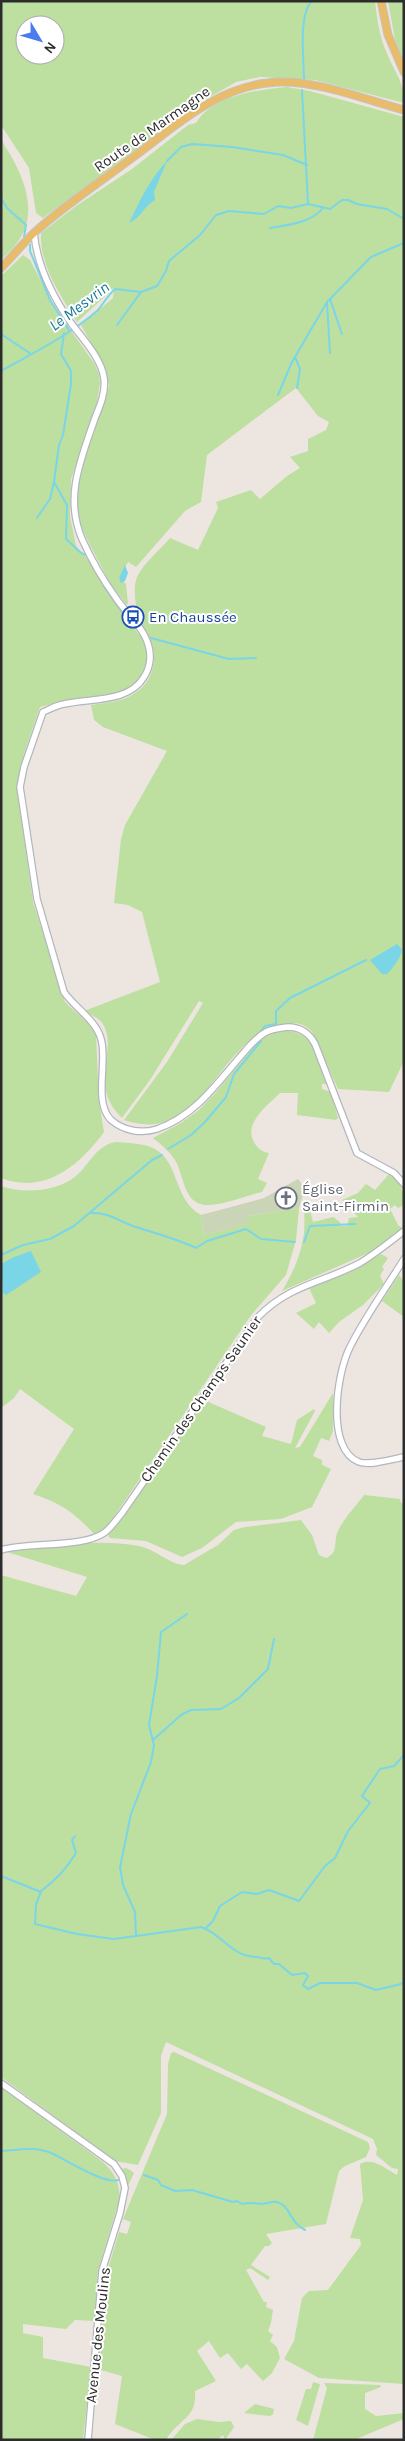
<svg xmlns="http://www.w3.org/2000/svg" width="405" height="2441" font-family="Karla,sans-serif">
  <rect width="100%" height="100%" fill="#ede6e0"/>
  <path fill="#bddfa0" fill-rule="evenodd" d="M1,1H375C377,18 379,35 386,51C394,72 404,80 404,103L315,80L260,77L236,82L196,105L43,218L36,213L29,168L1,125ZM25,25H55V55H25Z
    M388,1H404V62L395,40Z
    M287,87L310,91L404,117V1061L389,1092L338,1089L312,1032C304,1023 297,1022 285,1024C218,1033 205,1148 124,1120L167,1062L203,1003L199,1001L150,1080L122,1118C87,1084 119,1051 103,1024C99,1018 91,1015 84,1011L160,982L142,912L128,905L114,903L121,839L125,825L167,751L103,727L94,720L91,705C104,703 121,702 132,695C154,683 160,656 148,635C146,630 141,627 140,622C136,611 133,591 136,580C141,565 160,550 170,538L198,550L218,508L216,502L251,490L260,499L287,476L300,468L290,457L308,451V439L326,430L329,422L318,416L296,388L207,455L201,502L185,511L136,567L128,562L119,578L126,584L128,604H126L110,583L90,545L81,526L77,512L79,476L109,386L106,370L81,325L113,298L114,288L77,322C61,296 39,265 41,233L76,206L132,169L188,125L196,123C213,95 258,90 287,87Z
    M1,140C18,165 38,203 23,233C18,244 9,252 1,260Z
    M23,255L30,260L55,308L94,363L99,374L100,383L96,408L71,479L70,516L76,546L91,563L118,608L145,642L148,659L139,679L126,689L116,693L65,701L40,707L25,751L17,787L33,902L65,1002L91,1026L96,1035L99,1101L104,1132C80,1165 45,1195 1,1178V276Z
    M287,1031C315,1032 319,1062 329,1084H322V1089L331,1092L338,1118L336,1120L297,1115L298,1093H280C268,1105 243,1123 254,1142C257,1148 262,1152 269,1153L258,1179L267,1183L262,1192C245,1196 227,1204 209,1205C183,1206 185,1177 175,1160C169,1151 161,1144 153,1138L181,1123L199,1110L217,1091L260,1039L274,1033Z
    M116,1142C128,1143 144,1143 155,1149C180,1163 173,1199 201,1215L204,1235L249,1223L247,1216L299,1208L296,1240L286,1275L252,1314L109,1524L104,1529L94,1534C74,1512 60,1503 33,1494L74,1429L20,1389L14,1398L1,1408V1186C24,1194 57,1192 76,1176C90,1164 96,1145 116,1142Z
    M389,1174C401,1184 404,1189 404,1205L398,1208L395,1205L390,1209L398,1225L404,1229L373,1251L282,1291C293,1273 301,1255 304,1233C305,1221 303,1211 307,1199L313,1222L333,1217L340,1222V1226H347L349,1218L358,1217L342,1200L358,1193L366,1184L375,1190Z
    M381,1254L388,1258L382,1267L384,1269L380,1276L384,1284L363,1305L339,1322L329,1333L319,1322L314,1329L296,1313L316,1303L309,1288L346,1274Z
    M399,1275L404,1281V1317L382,1301Z
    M333,1393V1431L329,1441L321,1438L313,1456L322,1460V1465L331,1469L312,1507L281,1519L236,1522L202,1548L182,1557L146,1541L110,1538L108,1535L123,1518L204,1400L266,1427L262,1436L291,1444L297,1420L314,1409L315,1411L295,1448L300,1447Z
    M364,1495L400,1499L401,1503H404V2384L319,2378L284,2359L294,2341L302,2298L309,2291L328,2290L361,2245L360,2239L350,2238L363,2200L360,2164C374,2157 385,2169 397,2175L398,2169L392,2168L376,2155L377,2149L373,2139L166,2042L161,2056V2113L138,2165L115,2161L1,2077V1575L76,1596L87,1577L7,1552C50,1546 96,1538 139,1546C155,1549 171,1565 184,1565L218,1545L234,1530L245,1527L301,1520L312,1535L319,1555L326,1558C339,1553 333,1542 338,1531C344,1518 356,1506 364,1495Z
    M174,2052L368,2142L370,2148L366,2157L345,2166L339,2171L326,2224L266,2234L272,2243L269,2246H265L251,2265L270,2277L268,2280L250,2268L246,2270L264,2302H267L266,2307L273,2310L271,2323L268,2331L273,2335L270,2341L277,2347L280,2358L272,2373L263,2381L247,2364L241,2369L228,2353L220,2358L209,2341L197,2351L216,2381L195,2391C197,2419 180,2417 166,2440H155L115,2424L122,2376L97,2369L107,2272L119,2232L127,2234L131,2222L123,2219L167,2114L168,2064L171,2053Z
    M1,2087L103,2162C115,2174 119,2181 120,2198L98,2270L94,2321L75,2320L66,2329L23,2324V2333L43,2337V2358L91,2367L83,2440H1Z
    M126,2168L130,2170L134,2173L128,2186L121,2169Z
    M313,2382L320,2384L308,2426L296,2420L306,2389H311Z
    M324,2383L380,2385L381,2387L365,2393V2409L376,2416L404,2413V2419L354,2440H313L327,2388Z
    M255,2404L274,2409L273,2414L270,2416L244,2413Z
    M197,2419L219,2422L231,2421L234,2427L225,2440L223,2435L217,2440L172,2439L185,2424Z"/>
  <path fill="#cad5b8" d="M298,1179L305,1188L299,1208L247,1216L250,1223L204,1235L201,1215L264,1198Z"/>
  <path fill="#7ad6e7" d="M167,161L154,192L155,200C144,206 141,218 129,223C139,202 151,177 167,161Z
    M125,565L128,573L125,581L121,583L119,578Z
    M397,944L402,949C401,958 393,968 387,974H382L370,960Z
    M31,1251L41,1272L6,1295L3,1293L1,1264L14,1257Z"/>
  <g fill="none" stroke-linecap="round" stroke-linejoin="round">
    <path stroke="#7ad6e7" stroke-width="2" d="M304,79C304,61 298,14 312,1
      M302,90L308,204
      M167,161L181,147L192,144L232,147L283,155L307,165
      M1,198L7,208L26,225L24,237
      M270,228C288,225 311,223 323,208
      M30,245V251L50,300L69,330
      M330,299L342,334
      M327,303L330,353
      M117,325L141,292
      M64,333L61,354L71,371V384L63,435L59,445L54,482L67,505L66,539L80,552L87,556
      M1,334L31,354
      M295,357L300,369L297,388
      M1,371C33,353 70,335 98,310C104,303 108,295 115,289L141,292L157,286L166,271L169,261L200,235L216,215L229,211L264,214L278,206L291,208L308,204L330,209L342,200H348L357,204L387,209L404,219
      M278,395L292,362L327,302L371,257L404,243
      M37,518L50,499L54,482
      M104,586L131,625
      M151,638L229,659L256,658
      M261,1031L265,1026L276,1024V1011L290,998L366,960
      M168,1149L191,1135L205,1122L226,1097L234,1074L261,1041
      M91,1213C109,1212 120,1222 136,1227C157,1234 177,1239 196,1248L207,1241L246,1229L261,1239L295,1242
      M304,1242L310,1226L355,1224
      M1,1255L23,1245L50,1239L74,1226L152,1160L162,1155
      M153,1740L181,1715L191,1710L221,1709L239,1698L268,1669L274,1639
      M1,1876L41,1892L36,1904L35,1924L77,1934L114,1939L201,1927C223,1934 231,1957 257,1957C262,1957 263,1960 269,1958L274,1964H279L292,1975L305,1973L308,1976L303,1985L308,1989L320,1983H357L376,1990L401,1984L404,1982
      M41,1891C55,1881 67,1868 76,1853L72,1840L75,1836
      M206,1928L213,1921L220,1906L242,1892L257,1894L269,1890L299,1901L325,1866L335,1858L348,1831L370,1803L362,1796L380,1769L394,1766L404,1755
      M136,1935L135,1912L123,1885L120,1867L131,1814L151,1762L154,1745L149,1725L157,1676L161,1632L187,1614
      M1,2151C17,2150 36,2146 51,2153C65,2159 105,2185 118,2180
      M144,2175L158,2180L161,2185L175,2191L192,2190L233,2202L237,2201L242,2204C250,2202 253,2203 261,2204C267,2204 272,2201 277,2202C290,2205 289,2222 305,2230"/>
    <g stroke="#b3b6bf" stroke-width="8">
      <path id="minor" d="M34,233C37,266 53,297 71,323C83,339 101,358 104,378C106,392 100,406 95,418C81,459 64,497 82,539C91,559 103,580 116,598C126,613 143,627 148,644C152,655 150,668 144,677C129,703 90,698 64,704C57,705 50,709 43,712L24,767L20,787L37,899L64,992C75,1008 96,1020 101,1039C108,1061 93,1102 111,1120C124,1131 141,1134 157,1129C193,1117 215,1086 239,1058C247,1049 255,1038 266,1032C272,1029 281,1028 288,1027C301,1027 309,1033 315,1044L357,1153L394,1173L404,1184
        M404,1259C386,1288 365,1317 350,1347C337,1372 325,1449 359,1462C371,1466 392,1459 404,1457
        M1,1550C29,1542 82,1548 104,1533C111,1528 116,1520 122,1513L258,1317C289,1285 322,1283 360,1263C375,1254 390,1242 404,1231
        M1,2083L114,2164L122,2176L125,2188L120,2213L102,2271L88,2440"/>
    </g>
    <g stroke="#c4c4c4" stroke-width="9">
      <path id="major" d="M381,1L388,35L404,72
        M1,268C13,256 23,243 35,232C65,205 100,182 132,158C173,128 214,89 267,83C309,77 363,99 404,110"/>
    </g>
    <use href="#minor" stroke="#fff" stroke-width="5.5"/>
    <use href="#major" stroke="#e8bc6a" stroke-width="7"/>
  </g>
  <defs>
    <g id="bus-ring" transform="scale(1.125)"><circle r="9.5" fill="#fff" stroke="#1a4fb4" stroke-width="1.5"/><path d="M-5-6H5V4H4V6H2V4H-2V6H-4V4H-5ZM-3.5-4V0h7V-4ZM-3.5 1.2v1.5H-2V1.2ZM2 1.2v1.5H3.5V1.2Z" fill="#1a4fb4"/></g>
    <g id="church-ring" transform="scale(1.125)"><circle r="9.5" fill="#fff" stroke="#6b7280" stroke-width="1.5"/><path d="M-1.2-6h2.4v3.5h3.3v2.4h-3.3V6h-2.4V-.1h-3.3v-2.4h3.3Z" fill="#6b7280"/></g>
  </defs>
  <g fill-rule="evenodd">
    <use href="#bus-ring" x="133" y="617"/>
    <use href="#church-ring" x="286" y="1198"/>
  </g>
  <g text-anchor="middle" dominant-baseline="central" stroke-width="4" stroke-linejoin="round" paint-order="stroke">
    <g font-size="15" fill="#2c2c2c" stroke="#fff">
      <text transform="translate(152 129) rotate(-35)">Route de Marmagne</text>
      <text transform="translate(201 1399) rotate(-55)">Chemin des Champs Saunier</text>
      <text transform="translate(98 2335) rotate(-84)">Avenue des Moulins</text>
    </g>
    <g font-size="15" fill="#164399" stroke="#fff" text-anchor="start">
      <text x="149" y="617">En Chaussée</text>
    </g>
    <g font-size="15" fill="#5b616d" stroke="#fff" text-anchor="start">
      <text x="302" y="1189">Église<tspan x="302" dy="17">Saint-Firmin</tspan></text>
    </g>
    <g font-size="16" font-style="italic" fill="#177896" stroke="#fff">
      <text transform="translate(79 306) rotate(-37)">Le Mesvrin</text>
    </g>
  </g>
  <rect width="405" height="2441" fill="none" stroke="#2c2c2c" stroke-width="5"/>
  <g transform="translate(40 40) rotate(128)"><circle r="24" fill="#ffffff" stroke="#ababab"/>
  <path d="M0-4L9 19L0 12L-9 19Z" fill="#4b7cee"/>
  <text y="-8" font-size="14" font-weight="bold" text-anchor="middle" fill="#2c2c2c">N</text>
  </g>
</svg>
